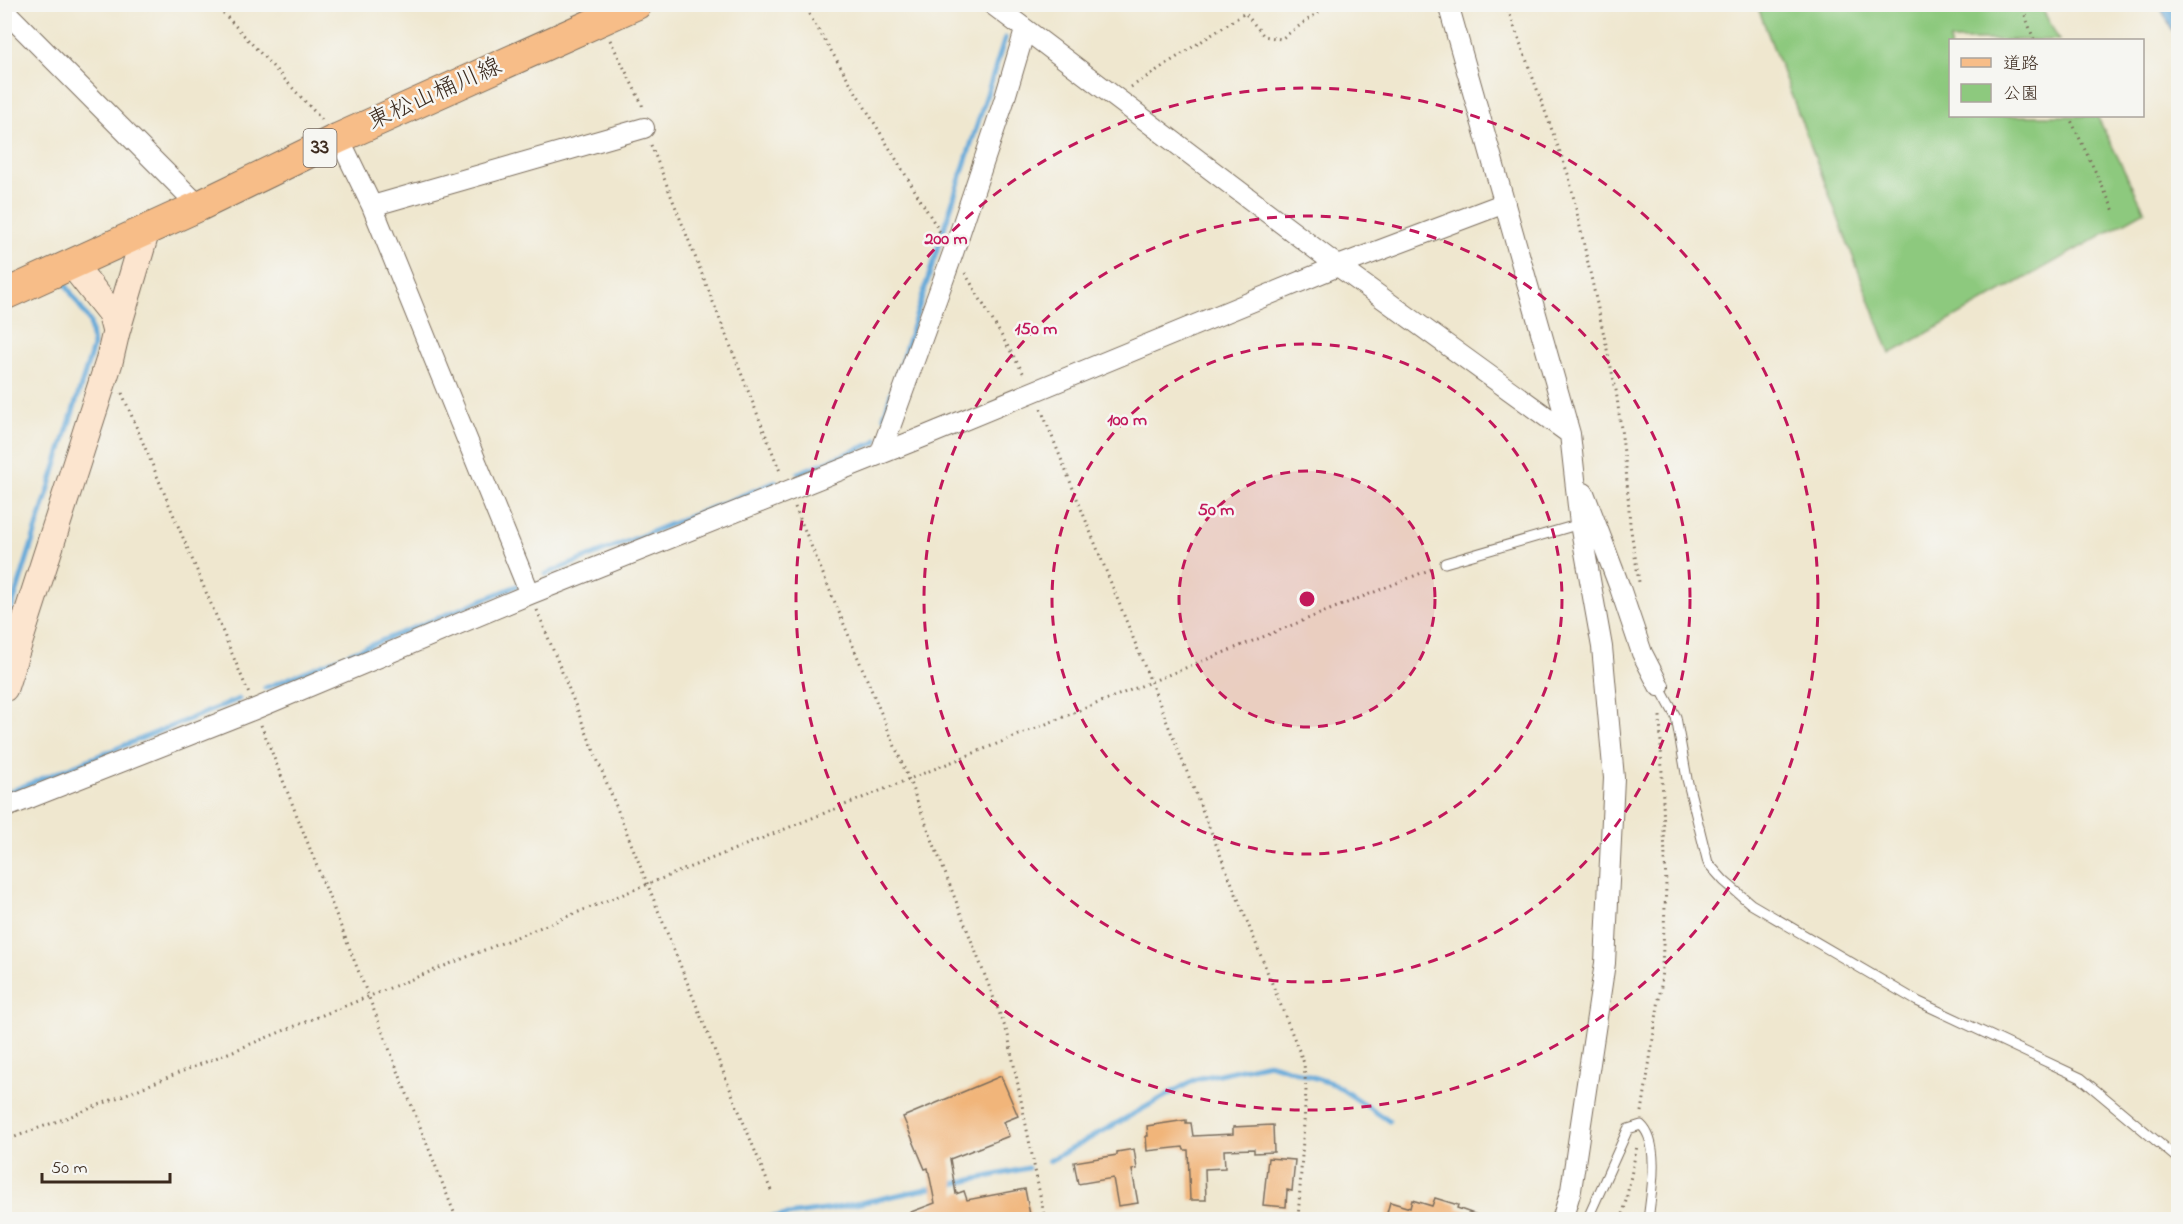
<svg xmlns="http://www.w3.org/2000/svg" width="2183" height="1224" font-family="'Indie Flower','Klee One',sans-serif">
  <rect width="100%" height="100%" fill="#f6f6f2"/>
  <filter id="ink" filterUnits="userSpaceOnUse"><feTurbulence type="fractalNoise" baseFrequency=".0167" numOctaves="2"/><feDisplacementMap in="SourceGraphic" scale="12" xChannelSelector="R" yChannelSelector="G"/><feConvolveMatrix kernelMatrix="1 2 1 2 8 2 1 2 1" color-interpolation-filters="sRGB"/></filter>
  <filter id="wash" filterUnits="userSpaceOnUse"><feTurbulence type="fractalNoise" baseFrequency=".008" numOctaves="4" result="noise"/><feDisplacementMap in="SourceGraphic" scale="24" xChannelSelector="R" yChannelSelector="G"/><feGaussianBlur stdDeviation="1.35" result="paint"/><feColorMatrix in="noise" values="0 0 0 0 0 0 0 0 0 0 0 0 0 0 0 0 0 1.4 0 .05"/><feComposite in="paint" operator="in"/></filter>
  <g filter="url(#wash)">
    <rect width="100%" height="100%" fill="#efe7cf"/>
    <path fill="#8dc97e" stroke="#647a4e" stroke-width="1.5" d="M1757,5H2040L2059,40H1950V116H2097L2145,211L1890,354Z"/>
    <path fill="#64a9d9" stroke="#506a7c" stroke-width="1.5" d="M2159,5H2178V41Z"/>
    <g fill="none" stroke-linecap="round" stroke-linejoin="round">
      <path stroke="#64a9d9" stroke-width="5" d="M1017,9L1018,4
        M884,416L1005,38
        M798,473L876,442L877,439
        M546,574L776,482
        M4,633L93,347L90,322L64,282
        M265,688L519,585
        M4,794L239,699
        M1049,1161L1196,1079L1269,1063L1334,1084L1389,1121
        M948,1185L1028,1168
        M752,1220L831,1209L936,1187"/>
    </g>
    <g id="blocks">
      <path fill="#f1b57a" d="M1001,1076L1018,1116L1003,1122L1009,1136L950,1159L956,1194L964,1191L967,1200L1025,1189L1031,1220H895V1218L935,1203L928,1168L925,1169L903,1117Z
        M1186,1120V1123H1191L1193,1136L1233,1134V1127L1273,1125L1274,1152L1254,1153V1149L1224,1150L1225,1168L1205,1169L1206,1200H1190L1188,1150H1184L1183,1147L1147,1151L1146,1136H1148L1147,1126Z
        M1134,1149L1137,1169L1132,1170L1138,1203L1118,1206L1113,1178L1078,1184L1074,1162L1117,1155V1152Z
        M1268,1158L1295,1160L1292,1191L1287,1190L1286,1207L1263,1205Z
        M1435,1198L1458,1205L1457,1208L1483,1217V1220H1385L1390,1202L1410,1208L1412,1200L1432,1206Z"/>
    </g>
  </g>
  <g filter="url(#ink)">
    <use href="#blocks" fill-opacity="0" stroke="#7a6c5c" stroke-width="1.5"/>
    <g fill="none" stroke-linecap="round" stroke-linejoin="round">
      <g stroke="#7a6c5c" stroke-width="11">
        <path id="lane" d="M1445,563L1580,524
          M1659,686L1676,717L1687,779L1708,863L1724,881L1751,904L1917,1001L2081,1078L2178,1159
          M1587,1220L1628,1129L1641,1125C1661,1143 1651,1195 1648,1220"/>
      </g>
      <g stroke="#7a6c5c" stroke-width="22">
        <path id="street" d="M992,4L1338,266L1570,434
          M1448,4L1570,434L1580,524L1602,647L1614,778L1605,963L1571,1190L1562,1220
          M4,10L199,206
          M339,138L372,206L530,594
          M372,206L644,128
          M881,452L953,253L1004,101L1025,30
          M1584,493L1620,588L1642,653L1659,686
          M4,808L255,709L530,594L923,437L1338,266L1505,203"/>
      </g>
      <g stroke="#7a6c5c" stroke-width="29">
        <path id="secondary" d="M116,332L146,231
          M4,688L109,362L116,332L111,313L73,265"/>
      </g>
      <g stroke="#7a6c5c" stroke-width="32">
        <path id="primary" d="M4,295L199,206L339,138L637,4"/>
      </g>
      <path stroke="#7a6c5c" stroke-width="3" stroke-dasharray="1.5 4.5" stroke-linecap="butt" d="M215,4L324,122
        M803,4L941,234
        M1506,4L1569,177L1616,390L1626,468L1630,524L1639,582
        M2021,4L2034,40
        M610,40L642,104L643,110
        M1131,87L1245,13L1264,36L1281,39L1330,4
        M2069,116L2114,211
        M651,145L781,474
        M965,273L1025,376
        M122,393L249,694
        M1041,409L1304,1063L1306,1090L1298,1220
        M795,507L909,780L1008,1035L1045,1220
        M537,610L772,1193
        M261,725L457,1220
        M1642,1112L1661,986L1666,887L1660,716
        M4,1141L74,1115L1434,568
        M1622,1220L1637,1146"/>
      <use href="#lane" stroke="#fff" stroke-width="9"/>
      <use href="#street" stroke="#fff" stroke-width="20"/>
      <use href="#secondary" stroke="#fce5cf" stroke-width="27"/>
      <use href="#primary" stroke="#f7bd88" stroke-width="30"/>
    </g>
  </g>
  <circle cx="1307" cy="599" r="128" fill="#c2185b" fill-opacity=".12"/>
  <g fill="none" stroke="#c2185b" stroke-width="3" stroke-dasharray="10 8">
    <circle cx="1307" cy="599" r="128"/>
    <circle cx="1307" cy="599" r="255"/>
    <circle cx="1307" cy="599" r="383"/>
    <circle cx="1307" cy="599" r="511"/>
  </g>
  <g text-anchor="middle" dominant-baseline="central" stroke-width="5" stroke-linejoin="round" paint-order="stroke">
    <rect fill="#f6f6f2" stroke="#73675e" stroke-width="1.5" x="303.5" y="129" width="33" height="38" rx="4.5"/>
    <g font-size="22" font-weight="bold" fill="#3b2a1e">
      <text x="320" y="148">33</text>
    </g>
    <g font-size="24" fill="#3b2a1e" stroke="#f6f6f2">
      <text transform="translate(435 95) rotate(-24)">東松山桶川線</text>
    </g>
  </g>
  <circle cx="1307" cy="599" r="9" fill="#c2185b" stroke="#f6f6f2" stroke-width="3"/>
  <g font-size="18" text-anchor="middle" font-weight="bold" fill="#c2185b" stroke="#f6f6f2" stroke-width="5" stroke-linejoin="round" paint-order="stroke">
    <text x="946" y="244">200 m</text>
    <text x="1036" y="334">150 m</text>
    <text x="1127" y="425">100 m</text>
    <text x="1216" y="515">50 m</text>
  </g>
  <rect width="2183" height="1224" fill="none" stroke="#f6f6f2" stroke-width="24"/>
  <rect x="1949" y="39" width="195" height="78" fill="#f6f6f2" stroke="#aba49d" stroke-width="1.5"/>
  <rect x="1961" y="58" width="30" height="9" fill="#f7bd88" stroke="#aba49d" stroke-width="1.5"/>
  <text x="2003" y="69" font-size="18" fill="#3b2a1e">道路</text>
  <rect x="1961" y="84" width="30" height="18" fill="#8dc97e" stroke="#aba49d" stroke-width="1.5"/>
  <text x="2003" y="99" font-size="18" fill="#3b2a1e">公園</text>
  <path d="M42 1173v9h128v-9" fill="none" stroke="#3b2a1e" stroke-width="3"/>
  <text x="51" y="1173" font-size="18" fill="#3b2a1e" stroke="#f6f6f2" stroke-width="4.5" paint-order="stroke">50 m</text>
</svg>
